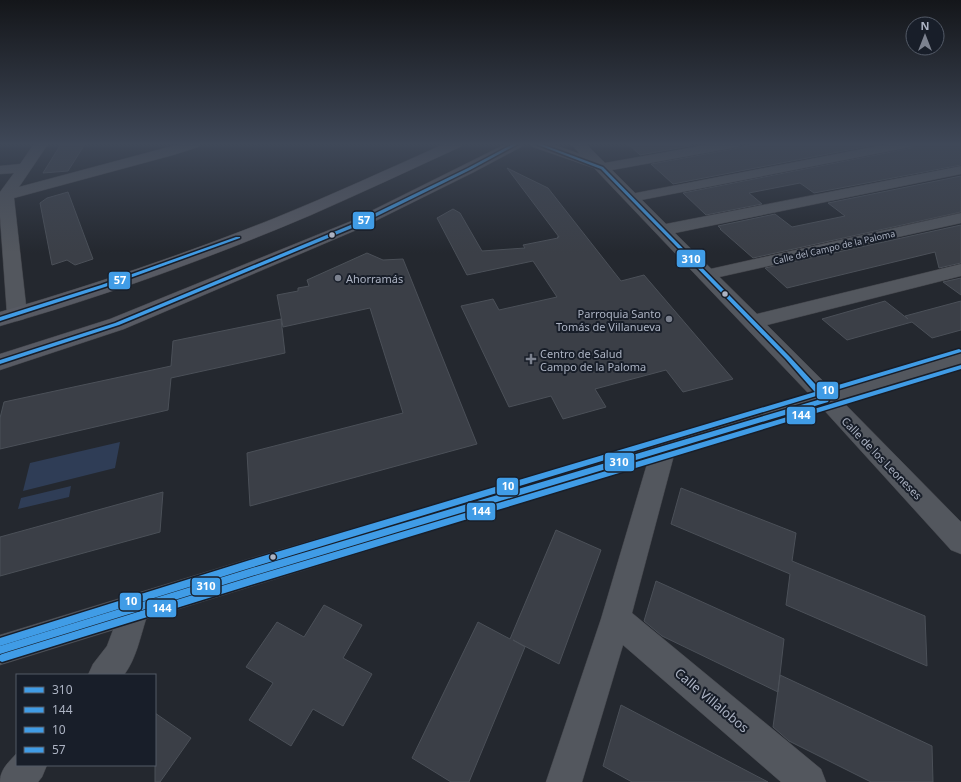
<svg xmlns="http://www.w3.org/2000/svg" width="961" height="782" font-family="'Noto Sans',sans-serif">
  <rect width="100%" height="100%" fill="#24282f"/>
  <path fill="#2f3d56" d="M120,442L115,468L23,491L30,463Z
    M71,486L69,497L18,509L21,498Z"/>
  <path fill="#3b3f47" stroke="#4b5058" d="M61,144H85L68,171L43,173Z
    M628,144H687L690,146L640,155Z
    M755,144H880L673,184L651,164L733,149Z
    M913,144H961V165L814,193L800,183L749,193L762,204L706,215L683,193L911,148Z
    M507,168L548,188L621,281L644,275L733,379L683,392L666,370L595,389L606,407L563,419L551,396L509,407L461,306L493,299L499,310L557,297L533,261L467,275L437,218L453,209L460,213L482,251L525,248L523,245L558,238L557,237H559Z
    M961,176V212L753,258L720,229H721L718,226L775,214L792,227L845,216L828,203Z
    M68,192L93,259L75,265L67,260L52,265L40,203L47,198Z
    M961,225V263L939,268L935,252L787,288L765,268Z
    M367,253L383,260L403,259L477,444L250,506L247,453L403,413L370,308L283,327L277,295L298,291V288L309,286L307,280Z
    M961,278V295L943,282Z
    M885,301L908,319L905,316L961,301V330L932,338L912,322L847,340L822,319Z
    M281,319L285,353L171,378L168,410L0,449V418L4,402L171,366L173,341Z
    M681,488L796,533L792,561L925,616L927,666L786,605L790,574L671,524Z
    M163,492L160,532L0,576V537Z
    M556,530L601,550L559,664L513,640L525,647L469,782H451L412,758L478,622L510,639Z
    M656,581L784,639L778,692L662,636L644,621Z
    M324,605L362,625L343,658L372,674L343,726L313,709L291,746L249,720L273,683L246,667L277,622L304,637Z
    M780,675L932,746L933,782H871L789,741L773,727Z
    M621,705L768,782H632L603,766Z
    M155,713L191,738L160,782H155Z"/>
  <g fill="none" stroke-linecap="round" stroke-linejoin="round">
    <g stroke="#404248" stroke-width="1">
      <path id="pedestrian" d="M887,144H912L911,147L906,148L631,202L626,201L624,198L626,195L631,194Z
        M961,213V223L706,280L700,279L697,275L700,271L706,270Z"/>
    </g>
    <g stroke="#404248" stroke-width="1">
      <path id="minor" d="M34,144H48L19,187L180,144H200L198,147L173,155L14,198L27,314L24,319L17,321L10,319L7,314L0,217V192L14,173L0,174V166L20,164Z
        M531,144H552L580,154L571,144H586L605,163L711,144H740L738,147L733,148L612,170L666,224L961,166V174L675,233L757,314L961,264V276L767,325L831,389L961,351V367L844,403L961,522V554L951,550L823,409L674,455L632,613L821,769L826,782H781L623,645L582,782H546L601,619L647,464L146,619C140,638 136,659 124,675H88L93,664L107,646L113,630L0,665V635L252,558L810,395L594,168L533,147Z
        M17,753V765H47L42,777L38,782H0C0,769 9,762 17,753Z"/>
    </g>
    <g stroke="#404248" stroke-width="1">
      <path id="secondary" d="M444,144H462L460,147C410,170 361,193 311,215C210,258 105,296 0,326V312C93,285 185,254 275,218C332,195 388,169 444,144Z
        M506,144H523L521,147L474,172L361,228L124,329L0,370V354L110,319L349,222Z"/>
    </g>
    <use href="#pedestrian" fill="#53575e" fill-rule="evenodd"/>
    <use href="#minor" fill="#53575e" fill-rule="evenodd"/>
    <use href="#secondary" fill="#575a63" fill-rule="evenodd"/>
    <g stroke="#181e29" stroke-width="3">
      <path id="bus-1" d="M536,144H541L603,167L790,357L828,398L829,400L828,402L252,576L0,654V646L252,568L821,399L786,359L601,169Z"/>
    </g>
    <g stroke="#181e29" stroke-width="3">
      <path id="bus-2" d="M961,365V369L254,584L2,662L0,661V655L2,654L254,576Z"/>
    </g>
    <g stroke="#181e29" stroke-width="3">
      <path id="bus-3" d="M959,349L961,350V352L250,568L0,646V638L250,560Z"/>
    </g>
    <g stroke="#181e29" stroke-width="3">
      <path id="bus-4" d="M513,144H518L470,170L357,226L119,325L0,364V360L115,323L353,224L468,168Z
        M236,237H240V238L105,287L0,321V317L101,285Z"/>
    </g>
    <use href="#bus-1" fill="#409ce6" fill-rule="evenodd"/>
    <use href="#bus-2" fill="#409ce6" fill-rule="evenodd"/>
    <use href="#bus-3" fill="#409ce6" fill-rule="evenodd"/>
    <use href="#bus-4" fill="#409ce6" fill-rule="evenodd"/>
  </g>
  <linearGradient id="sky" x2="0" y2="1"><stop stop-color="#14161a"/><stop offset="0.57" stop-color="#3f4858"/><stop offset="1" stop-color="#3f4858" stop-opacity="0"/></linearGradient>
  <rect width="961" height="253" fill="url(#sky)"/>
  <g fill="#acb3c3" stroke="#181e29" stroke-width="1.5">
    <circle cx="332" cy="235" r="3.5"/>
    <circle cx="725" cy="294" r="3.5"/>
    <circle cx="273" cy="557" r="3.5"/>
  </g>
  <g fill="#7c828f" stroke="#181e29" stroke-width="1.5">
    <circle cx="338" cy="278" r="4"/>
    <circle cx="669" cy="319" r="4"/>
    <path d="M529 353h4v4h4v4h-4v4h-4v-4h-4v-4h4z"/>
  </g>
  <g text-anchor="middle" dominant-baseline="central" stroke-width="4" stroke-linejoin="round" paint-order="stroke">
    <g font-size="9" fill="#acb3c3" stroke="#181e29">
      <text transform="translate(834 247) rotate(-13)">Calle del Campo de la Paloma</text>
    </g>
    <g font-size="11" fill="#acb3c3" stroke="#181e29" text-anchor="start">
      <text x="346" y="278">Ahorramás</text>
      <text x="661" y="313" text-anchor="end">Parroquia Santo<tspan x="661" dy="13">Tomás de Villanueva</tspan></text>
      <text x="540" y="353">Centro de Salud<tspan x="540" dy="13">Campo de la Paloma</tspan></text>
    </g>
    <g font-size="11" fill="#acb3c3" stroke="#181e29">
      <text transform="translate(882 458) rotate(46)">Calle de los Leoneses</text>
    </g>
    <g font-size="13" fill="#acb3c3" stroke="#181e29">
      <text transform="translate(712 700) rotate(40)">Calle Villalobos</text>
    </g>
  </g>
  <g stroke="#181e29" stroke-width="1.5">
    <rect x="352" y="211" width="23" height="19" rx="4" fill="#409ce6"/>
    <rect x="676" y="249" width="30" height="19" rx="4" fill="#409ce6"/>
    <rect x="108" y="271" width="23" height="19" rx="4" fill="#409ce6"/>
    <rect x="816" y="381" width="23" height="19" rx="4" fill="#409ce6"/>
    <rect x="786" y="406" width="30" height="19" rx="4" fill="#409ce6"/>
    <rect x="604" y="452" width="31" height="20" rx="4" fill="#409ce6"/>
    <rect x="496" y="477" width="23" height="19" rx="4" fill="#409ce6"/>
    <rect x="466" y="502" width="30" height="19" rx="4" fill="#409ce6"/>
    <rect x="191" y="577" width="30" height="19" rx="4" fill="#409ce6"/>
    <rect x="119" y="592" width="23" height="19" rx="4" fill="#409ce6"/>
    <rect x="146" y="599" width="31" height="19" rx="4" fill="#409ce6"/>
  </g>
  <g font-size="11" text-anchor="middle" font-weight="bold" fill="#fff">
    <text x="364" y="224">57</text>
    <text x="691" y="263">310</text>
    <text x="120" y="284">57</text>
    <text x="828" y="394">10</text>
    <text x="801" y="419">144</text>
    <text x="619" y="466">310</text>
    <text x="508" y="490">10</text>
    <text x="481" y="515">144</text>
    <text x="206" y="590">310</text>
    <text x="131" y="605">10</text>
    <text x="162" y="612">144</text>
  </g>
  <rect x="16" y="674" width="140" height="92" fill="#181e29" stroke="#535a67"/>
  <rect x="24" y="687" width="20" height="6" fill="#409ce6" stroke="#535a67"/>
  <text x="52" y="694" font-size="12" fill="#acb3c3">310</text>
  <rect x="24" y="707" width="20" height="6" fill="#409ce6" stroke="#535a67"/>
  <text x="52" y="714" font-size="12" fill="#acb3c3">144</text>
  <rect x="24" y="727" width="20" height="6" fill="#409ce6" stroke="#535a67"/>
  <text x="52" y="734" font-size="12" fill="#acb3c3">10</text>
  <rect x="24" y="747" width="20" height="6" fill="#409ce6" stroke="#535a67"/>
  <text x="52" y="754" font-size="12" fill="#acb3c3">57</text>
  <g transform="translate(925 36)"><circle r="19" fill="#181e29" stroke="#535a67"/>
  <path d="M0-3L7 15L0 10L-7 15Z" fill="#7c828f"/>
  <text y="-6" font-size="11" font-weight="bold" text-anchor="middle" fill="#acb3c3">N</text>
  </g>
</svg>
